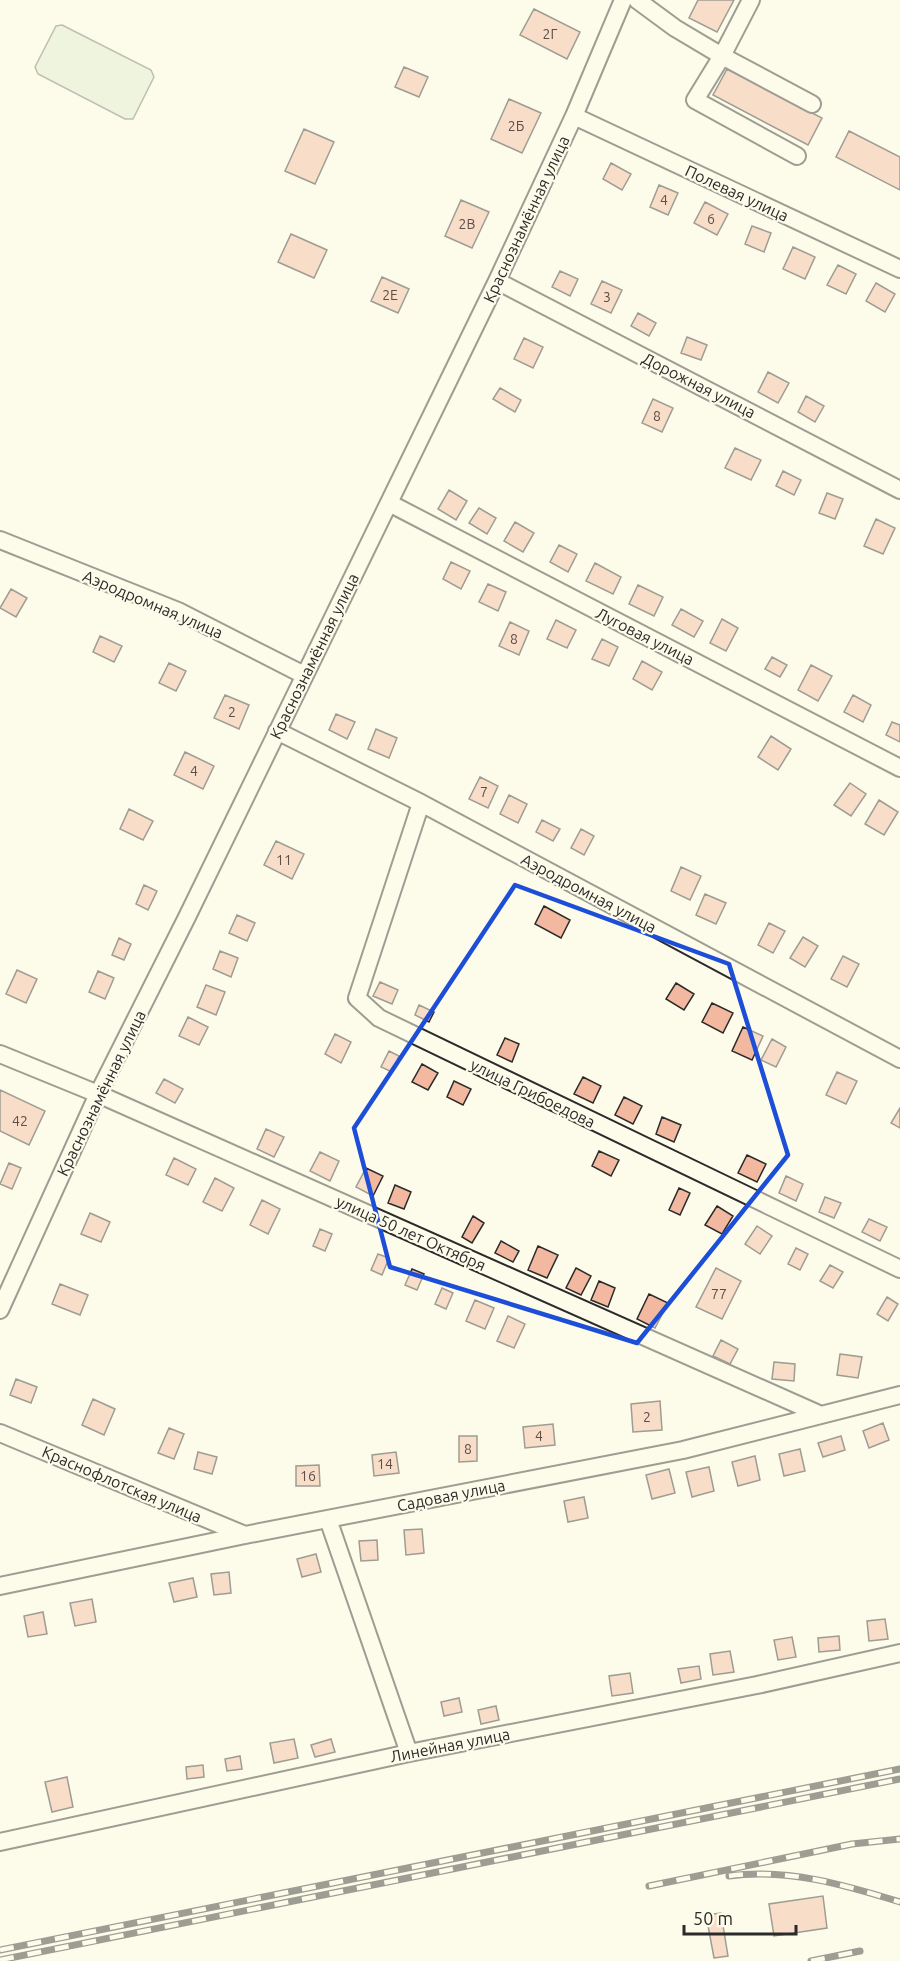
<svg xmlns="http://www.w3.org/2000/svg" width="900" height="1961" font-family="Ubuntu,sans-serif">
  <rect width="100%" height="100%" fill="#fdfbea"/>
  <path fill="#deebd1" stroke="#74746e" stroke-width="1.5" d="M62,25L151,70L154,77L133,119H125L38,74L35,67L56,26Z"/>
  <path fill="#f2b8a0" stroke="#2b2b2b" stroke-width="1.5" d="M698,0H734L717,32L689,18Z
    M534,9L580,32L567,59L520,35Z
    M404,67L428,77L419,97L395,87Z
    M727,69L822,118L808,145L713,95Z
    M509,99L541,113L522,153L491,139Z
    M304,129L334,142L315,184L285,171Z
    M849,131L900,157V190L836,157Z
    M611,163L631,174L622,190L603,179Z
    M659,185L678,193L668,215L650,207Z
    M461,200L489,212L472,248L445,236Z
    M705,202L728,214L717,235L694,223Z
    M752,226L771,233L764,252L745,244Z
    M291,234L327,250L314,278L278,262Z
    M793,247L815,257L805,279L783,269Z
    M838,265L856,274L846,294L827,285Z
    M560,271L578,279L570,296L552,287Z
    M382,277L409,289L398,313L371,301Z
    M602,281L622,290L611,313L591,304Z
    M876,283L895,294L885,312L866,301Z
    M638,313L656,323L649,336L631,326Z
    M687,337L707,345L701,360L681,353Z
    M524,338L543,347L533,368L514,359Z
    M768,372L789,383L778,403L758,392Z
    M500,388L521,400L515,412L493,399Z
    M806,396L824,406L815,422L798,412Z
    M653,399L673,408L662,432L642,423Z
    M735,448L761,460L751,480L725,468Z
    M783,471L801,480L794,495L776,486Z
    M449,490L467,501L456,520L438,509Z
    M827,493L843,499L835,519L819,513Z
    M479,508L496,518L487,534L469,523Z
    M876,519L895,528L883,554L864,546Z
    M515,522L534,533L523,552L504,541Z
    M559,545L577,554L568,572L550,562Z
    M451,562L470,571L461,589L443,579Z
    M595,563L621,577L613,594L586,581Z
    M488,584L506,592L498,611L479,602Z
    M638,585L663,597L654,616L629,604Z
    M11,589L27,598L16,617L0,608Z
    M681,609L703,621L694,637L672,625Z
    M722,619L738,628L726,651L710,643Z
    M556,620L576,630L567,648L547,639Z
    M510,622L529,631L519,655L499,646Z
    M100,636L122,646L114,662L93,652Z
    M602,639L618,647L609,666L592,659Z
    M772,657L787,665L780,677L765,669Z
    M642,661L662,672L652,690L633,679Z
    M169,663L186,671L176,691L159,683Z
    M811,665L832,676L818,701L798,690Z
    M225,695L249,705L239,729L214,718Z
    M853,695L871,705L863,722L844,712Z
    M336,714L355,722L347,739L329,730Z
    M892,722L900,725V742L886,735Z
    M376,729L397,738L389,758L368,749Z
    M771,736L791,749L778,770L758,757Z
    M185,752L214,766L203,789L174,775Z
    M480,777L498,786L488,808L469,799Z
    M850,783L866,794L851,816L834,805Z
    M509,795L527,804L518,823L500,814Z
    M879,800L898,812L884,835L865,824Z
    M129,809L153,821L143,840L120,829Z
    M542,820L560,829L553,841L536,832Z
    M581,829L594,836L584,855L571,848Z
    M276,841L304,854L292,879L264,865Z
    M681,867L701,876L690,900L671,891Z
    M144,885L157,891L148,910L136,904Z
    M705,894L726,903L716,924L696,915Z
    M544,906L570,920L561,938L535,924Z
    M237,915L255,923L247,941L229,933Z
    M769,923L785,931L773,953L758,945Z
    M803,937L818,946L805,967L790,958Z
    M119,938L131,944L124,960L112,955Z
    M220,951L238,958L231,977L213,969Z
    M843,956L859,964L847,987L831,979Z
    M17,970L37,979L26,1003L6,994Z
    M98,971L114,978L105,999L89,992Z
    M380,982L398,990L392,1004L373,996Z
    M676,983L694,994L684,1010L666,999Z
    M206,985L225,992L216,1015L197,1007Z
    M712,1003L733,1013L723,1033L702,1022Z
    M419,1005L434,1012L429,1022L415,1015Z
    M188,1017L208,1027L199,1045L179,1036Z
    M743,1027L763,1036L752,1060L732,1051Z
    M335,1034L351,1042L341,1063L325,1054Z
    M505,1038L519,1044L512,1062L497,1055Z
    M772,1039L786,1047L776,1067L761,1060Z
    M389,1051L399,1056L392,1072L381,1067Z
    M422,1064L438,1073L428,1090L412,1082Z
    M837,1072L857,1081L846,1104L826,1095Z
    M583,1077L601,1086L593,1103L574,1094Z
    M164,1079L183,1089L175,1103L156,1093Z
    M454,1081L471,1089L463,1105L447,1097Z
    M0,1090L45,1111L29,1145L0,1131Z
    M624,1097L642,1106L633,1124L615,1115Z
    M900,1108V1128L891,1123Z
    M662,1117L681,1125L674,1142L656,1134Z
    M266,1129L284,1137L274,1157L257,1149Z
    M599,1151L619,1160L611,1176L592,1166Z
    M320,1152L339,1161L330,1181L310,1171Z
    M747,1155L766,1164L757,1182L738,1173Z
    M174,1158L196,1169L188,1185L166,1175Z
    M9,1163L21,1168L12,1189L0,1184Z
    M366,1168L383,1176L373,1196L356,1187Z
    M786,1176L803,1184L796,1201L779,1193Z
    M215,1178L234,1188L222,1211L203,1202Z
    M395,1185L411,1192L404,1209L388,1203Z
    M679,1188L690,1193L680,1215L669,1210Z
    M825,1197L841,1203L834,1218L819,1212Z
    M262,1200L280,1209L268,1234L250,1225Z
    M717,1206L733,1216L722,1234L705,1225Z
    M90,1213L110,1222L101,1242L81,1234Z
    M473,1216L484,1223L472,1243L462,1237Z
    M869,1219L887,1227L880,1241L862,1232Z
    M757,1226L772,1236L760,1254L745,1244Z
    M320,1229L332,1234L325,1251L313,1246Z
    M501,1241L519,1251L513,1262L495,1253Z
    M538,1246L558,1255L547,1278L528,1270Z
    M796,1248L808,1254L800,1270L788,1264Z
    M378,1254L389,1258L382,1275L371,1270Z
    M830,1265L843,1272L833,1288L820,1281Z
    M576,1268L591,1276L581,1295L566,1288Z
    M716,1268L741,1281L722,1319L696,1307Z
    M412,1269L424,1274L417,1290L405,1285Z
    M599,1281L615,1288L608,1307L591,1300Z
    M60,1284L88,1295L80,1315L52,1304Z
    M442,1288L453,1293L446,1309L435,1304Z
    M649,1294L668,1303L655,1328L637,1319Z
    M887,1297L898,1304L888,1321L877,1314Z
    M475,1300L494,1308L485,1329L466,1321Z
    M508,1316L525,1324L514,1348L497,1341Z
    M721,1340L738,1349L730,1364L713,1356Z
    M840,1354L862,1357L858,1378L837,1375Z
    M774,1362L795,1364L794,1381L772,1379Z
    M16,1379L37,1387L31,1403L10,1395Z
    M93,1399L115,1409L104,1435L82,1425Z
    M660,1401L662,1430L633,1432L631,1404Z
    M883,1423L889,1440L869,1448L863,1431Z
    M553,1424L555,1445L525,1448L523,1427Z
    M169,1428L184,1434L174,1459L158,1453Z
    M459,1436H477V1461L459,1462Z
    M841,1436L845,1450L823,1457L818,1443Z
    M800,1449L805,1471L784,1476L779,1454Z
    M198,1452L217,1457L212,1474L194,1469Z
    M396,1452L399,1473L374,1476L372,1455Z
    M755,1456L760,1480L738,1486L732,1462Z
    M319,1465L320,1486H296V1466Z
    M709,1467L714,1491L692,1497L686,1472Z
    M669,1469L675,1493L652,1499L646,1475Z
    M584,1497L588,1518L568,1522L564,1501Z
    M422,1529L424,1553L406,1555L404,1530Z
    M377,1540L378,1560L361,1561L359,1541Z
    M316,1554L321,1572L302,1577L297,1559Z
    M229,1572L231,1593L214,1595L211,1574Z
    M193,1578L197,1597L174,1602L169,1583Z
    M92,1599L96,1622L75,1626L70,1603Z
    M43,1612L47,1634L28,1637L24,1616Z
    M885,1619L888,1639L869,1641L867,1621Z
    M839,1636L840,1650L819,1652L818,1638Z
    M792,1637L796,1657L778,1660L774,1640Z
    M730,1651L734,1672L713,1675L710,1654Z
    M699,1666L701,1679L681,1683L678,1669Z
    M630,1673L633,1693L612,1696L609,1676Z
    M459,1698L462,1712L444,1716L441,1702Z
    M496,1706L499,1720L481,1724L478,1710Z
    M294,1739L298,1758L274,1763L270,1743Z
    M331,1739L335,1752L315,1757L311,1745Z
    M240,1756L242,1769L227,1771L225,1759Z
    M203,1765L204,1777L187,1779L186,1767Z
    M67,1777L73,1807L52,1812L45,1782Z
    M823,1896L827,1928L774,1936L769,1904Z
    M721,1913L728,1956L714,1958L706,1915Z"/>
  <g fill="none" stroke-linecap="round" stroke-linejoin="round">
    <g stroke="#2b2b2b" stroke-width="20">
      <path id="minor" d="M637,0L675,28L722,56L695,100L797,156
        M751,0L722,56L812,104
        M574,116L900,269
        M497,281L900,490
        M389,503L900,768
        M0,540L178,611L304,675
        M277,731L421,803L900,1059
        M421,803L357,998L379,1018L900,1269
        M0,1054L98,1094L821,1415
        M0,1310L98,1094L187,917L497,281L574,116L623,0
        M0,1433L245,1535
        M328,1519L409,1753
        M0,1586L245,1535L683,1450L900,1395
        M0,1842L409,1753L757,1685L900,1653"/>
    </g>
    <use href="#minor" stroke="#fdfbea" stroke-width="16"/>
    <g stroke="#2b2b2b" stroke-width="7">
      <path id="rail" d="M729,1876C788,1868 845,1885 900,1902
        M649,1886L852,1844L900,1839
        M0,1950L900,1769
        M0,1960L900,1779
        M811,1961L860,1951"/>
    </g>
    <use href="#rail" stroke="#fdfbea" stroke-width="4.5" stroke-dasharray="14" stroke-linecap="butt"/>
  </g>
  <path d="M0 0H900V1961H0ZM515,885L729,964L788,1155L637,1343L390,1267L354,1128Z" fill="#fdfbea" fill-opacity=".55" fill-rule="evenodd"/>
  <path fill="none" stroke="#1d4ed8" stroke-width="4.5" stroke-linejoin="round" d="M515,885L729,964L788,1155L637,1343L390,1267L354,1128Z"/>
  <g text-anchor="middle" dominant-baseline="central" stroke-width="4.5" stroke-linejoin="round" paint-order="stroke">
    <g font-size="14" fill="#5d4e48">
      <text x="550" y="34">2Г</text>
      <text x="516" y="126">2Б</text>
      <text x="664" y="200">4</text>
      <text x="711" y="219">6</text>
      <text x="467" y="224">2В</text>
      <text x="390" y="295">2Е</text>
      <text x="607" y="297">3</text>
      <text x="657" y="416">8</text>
      <text x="514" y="639">8</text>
      <text x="232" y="712">2</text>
      <text x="194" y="771">4</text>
      <text x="484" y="792">7</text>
      <text x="284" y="860">11</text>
      <text x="20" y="1121">42</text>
      <text x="719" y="1294">77</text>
      <text x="647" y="1417">2</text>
      <text x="539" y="1436">4</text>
      <text x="468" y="1449">8</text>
      <text x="385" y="1464">14</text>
      <text x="308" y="1476">16</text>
    </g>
    <g font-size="16" fill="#2b2b2b" stroke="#fdfbea">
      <text transform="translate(737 193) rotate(25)">Полевая улица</text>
      <text transform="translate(526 219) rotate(-65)">Краснознамённая улица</text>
      <text transform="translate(699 385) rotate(27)">Дорожная улица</text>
      <text transform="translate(153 604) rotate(23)">Аэродромная улица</text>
      <text transform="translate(645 636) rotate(27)">Луговая улица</text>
      <text transform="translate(314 656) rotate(-64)">Краснознамённая улица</text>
      <text transform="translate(589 893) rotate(28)">Аэродромная улица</text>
      <text transform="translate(101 1093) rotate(-64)">Краснознамённая улица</text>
      <text transform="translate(533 1093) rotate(26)">улица Грибоедова</text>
      <text transform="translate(411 1233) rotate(24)">улица 50 лет Октября</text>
      <text transform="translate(122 1484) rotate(23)">Краснофлотская улица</text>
      <text transform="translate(451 1495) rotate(-11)">Садовая улица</text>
      <text transform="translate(450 1745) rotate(-11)">Линейная улица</text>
    </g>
  </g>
  <path d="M684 1925v9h112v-9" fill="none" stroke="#2b2b2b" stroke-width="3"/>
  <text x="693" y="1925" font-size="18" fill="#2b2b2b" stroke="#fdfbea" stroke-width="4.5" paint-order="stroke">50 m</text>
</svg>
